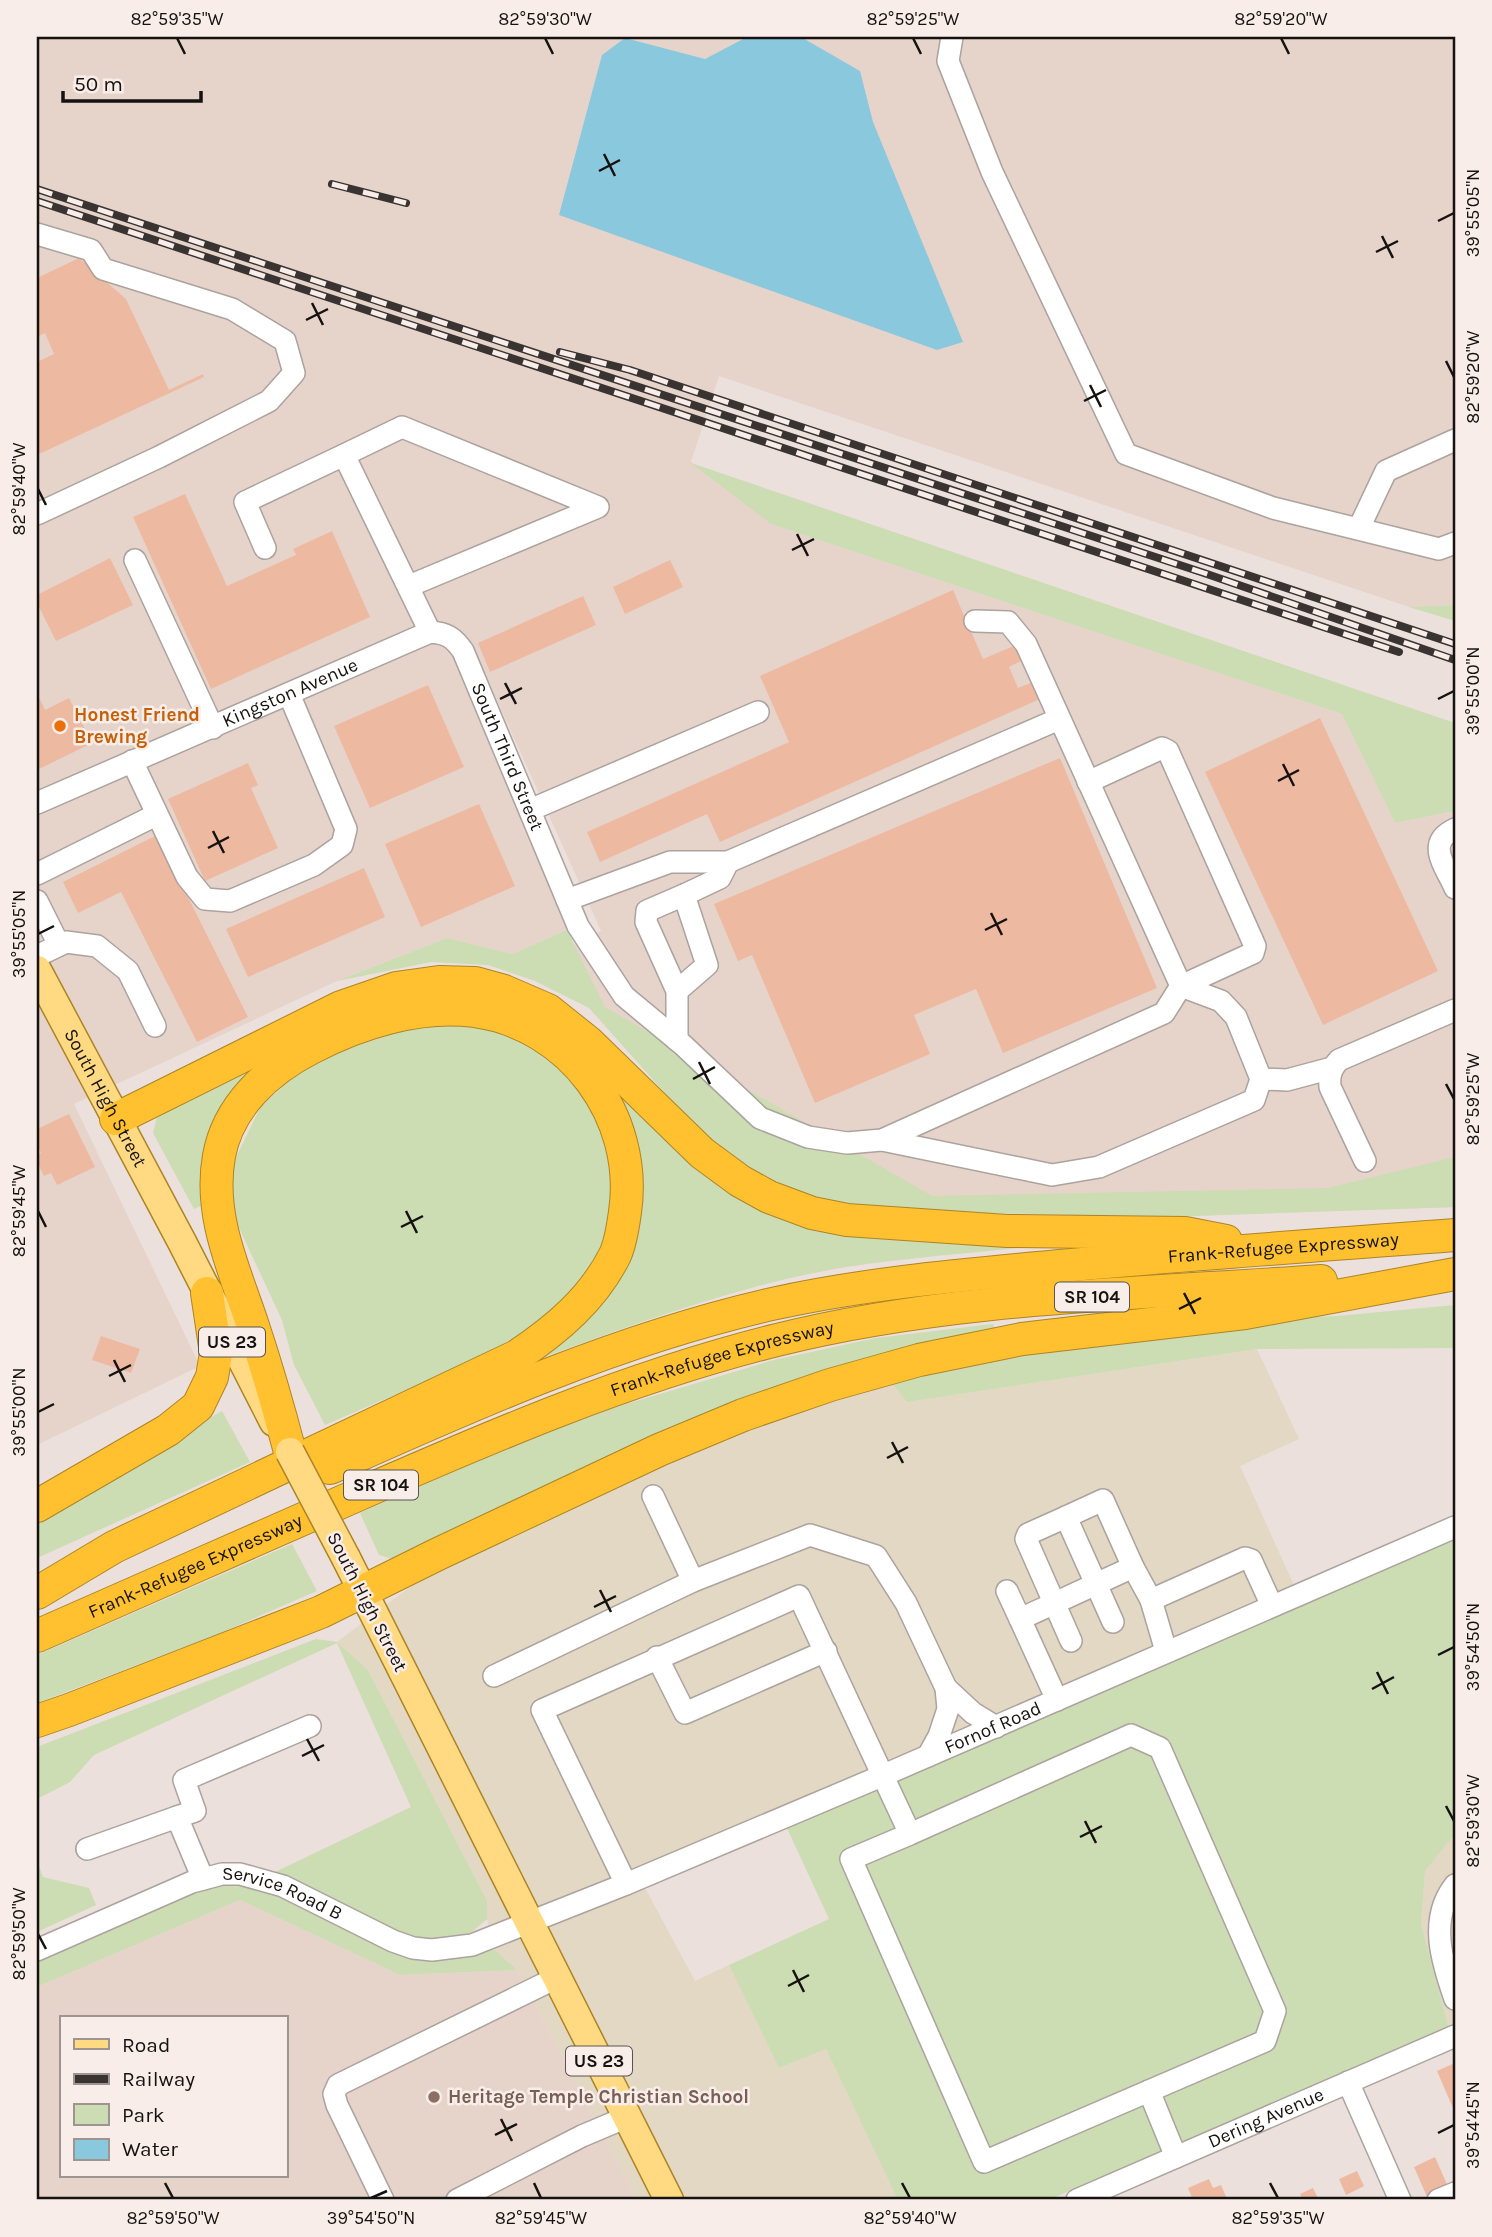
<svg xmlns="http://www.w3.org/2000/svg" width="1492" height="2237" font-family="Karla,sans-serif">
  <rect width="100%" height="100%" fill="#ebe0db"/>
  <path fill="#e3d8c3" d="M1257,1349L1299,1439L1240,1466L1302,1603L643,1884L695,1981L729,1965L779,2068L826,2049L898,2200H637L517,1970L495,1950L487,1919V1901L368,1670L337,1642L451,1556L702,1444L888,1378L907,1402Z
    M1455,1834V2026L1449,2029L1421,1924L1425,1871Z"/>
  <path fill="#e6d4cb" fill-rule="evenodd" d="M37,37H1455V605L1409,607L719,376L691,462L771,524L1342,714L1395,823L1455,811V1207L1162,1217L862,1210L589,1008L561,952L601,931L473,647L530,810L567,930L512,954L447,938L337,981L74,1104L200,1366L37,1445Z
    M240,1900L400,1975L517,1970L637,2200H37V1987ZM61,2018H285V2176H61Z"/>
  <path fill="#ccdcb3" d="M691,463L1455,723V811L1395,823L1342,714L771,524Z
    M1455,605V621L1409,607Z
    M567,930L605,1007L932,1196L1328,1188L1455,1157V1207L1162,1217L862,1210L796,1192L714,1148L589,1008L535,981L488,965L431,962L337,981L447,938L512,954Z
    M454,1021L505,1031L547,1050L597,1108L617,1180L609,1230L591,1271L564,1304L522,1334L454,1369L325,1425L294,1365L282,1320L235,1219L227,1176L260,1108L293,1077L327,1057L391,1034Z
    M251,1064L255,1071L212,1137L200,1176L201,1206L194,1209L153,1133L159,1108Z
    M607,1081L713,1180L1028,1247C948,1256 865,1260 786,1279C696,1301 609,1333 523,1365L631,1238Z
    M1455,1305V1348L1257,1349L907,1402L888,1378L1021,1346L1248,1320L1337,1316Z
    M993,1324L996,1333L392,1559L379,1555L360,1513L492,1454L613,1408L774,1360L876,1338Z
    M222,1411L250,1462L37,1558V1519Z
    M1455,1538V1834L1425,1871L1421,1924L1449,2029L1048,2200H898L826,2049L779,2068L729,1965L829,1919L786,1826Z
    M292,1544L317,1591L218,1634L37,1703V1655Z
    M316,1639L337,1642L368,1670L487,1901V1919L473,1931L457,1938L426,1940L397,1933L275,1872L411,1807L337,1643L94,1755L70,1782L37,1799V1747Z
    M37,1861L43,1877L89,1888L96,1905L37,1932Z
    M234,1882L271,1890L423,1958L495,1950L517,1970L400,1975L240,1900L37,1987V1959L197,1889Z"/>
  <path fill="#8ac8de" d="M747,37H801L860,71L873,122L963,342L937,350L559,215L602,55L625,38L705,59Z"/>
  <path fill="#eeb9a1" d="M79,258L126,299L169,390L203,374L204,377L37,455V362L54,354L45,333L37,337V278Z
    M185,494L227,586L296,555L293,549L332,531L370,617L211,689L133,517Z
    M110,558L133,605L56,641L37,603V595Z
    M670,560L683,587L625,614L613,587Z
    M953,590L983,659L1016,645L1023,660L1009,667L1018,688L1033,682L1040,699L720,842L707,814L600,862L587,832L789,742L760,676Z
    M583,596L596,625L490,672L478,643Z
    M428,685L464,767L370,808L334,726Z
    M37,693L45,710L69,698L92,743L37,770Z
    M1320,718L1438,971L1323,1025L1205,772Z
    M1060,758L1157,988L1003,1053L976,989L914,1015L930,1054L815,1103L752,955L738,961L714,904Z
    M248,763L258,785L251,788L278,848L205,881L168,799Z
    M479,804L515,886L421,927L385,844Z
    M157,835L248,1017L197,1042L121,892L78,913L63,882Z
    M364,868L385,917L248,977L226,929Z
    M69,1114L95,1167L57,1185L51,1173L44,1176L37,1162V1155L41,1153L37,1145V1129Z
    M101,1336L140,1349L131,1373L92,1360Z
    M1455,2063V2107L1453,2108L1437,2071Z
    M1435,2157L1449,2189L1428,2199L1414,2167Z
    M1357,2171L1364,2186L1346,2195L1339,2179Z
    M1209,2179L1213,2188L1221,2185L1227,2199L1193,2200L1188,2188Z
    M1313,2188L1319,2200H1303L1300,2194Z"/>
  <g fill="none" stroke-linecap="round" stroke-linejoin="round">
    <g stroke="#aca29e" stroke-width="24">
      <g id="minor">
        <path d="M952,37L948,61L992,172L1126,454L1273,508L1439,549L1455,543"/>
        <path d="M37,234L91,250L103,269L232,309L285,341L294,373L269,401L159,457L37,514"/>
        <path d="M1359,528L1386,471L1455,440"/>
        <path d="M265,548L245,502L344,455"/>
        <path d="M135,560L213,728"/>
        <path d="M409,586L598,507L402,427L344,455L430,632"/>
        <path d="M132,761L187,877L205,899L230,901L314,865L342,845L346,829L289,694"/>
        <path d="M1088,782L1162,748L1168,751L1255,946L1253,953L1181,986"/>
        <path id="s1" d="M37,803L430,632C447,633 454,638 463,651L578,926L624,996L683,1045L760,1118L808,1137L847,1143L882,1140L1164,1013L1181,986L1026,644L1008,622L975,621"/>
        <path d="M530,810L758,712"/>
        <path d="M1455,829C1425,843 1445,865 1455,888"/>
        <path d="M37,874L156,815"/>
        <path d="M684,895L720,878L728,862"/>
        <path d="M567,900L670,862H728L1059,719"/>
        <path d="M37,901L59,945"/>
        <path d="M37,956L66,942L97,946L128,971L155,1026"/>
        <path d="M677,991L707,965L684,895L647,911L646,922L677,991V1040"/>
        <path d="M1261,1079L1287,1080L1332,1068"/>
        <path d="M882,1140L1052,1175L1099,1167L1254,1100L1261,1079L1236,1017L1221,1001L1181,986"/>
        <path d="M1365,1161L1330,1087C1329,1075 1331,1069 1339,1060L1455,1010"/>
        <path d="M653,1496L693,1581"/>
        <path d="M1066,1517L1103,1500L1133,1567"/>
        <path d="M1007,1591L1020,1619"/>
        <path d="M1151,1600L1166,1651"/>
        <path d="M1071,1641L1026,1539L1028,1534L1066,1517L1113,1622"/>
        <path d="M657,1657L685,1713L826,1651"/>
        <path d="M494,1676L693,1581L810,1535L876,1556L906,1603L946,1688L948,1709L939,1736L928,1756"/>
        <path d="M946,1688L973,1713L996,1727"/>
        <path d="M1057,1700L1020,1619L1133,1567L1151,1600L1245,1558L1251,1560L1272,1606"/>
        <path d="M87,1849L177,1817"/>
        <path d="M203,1879L177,1817L195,1811L184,1780L310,1726"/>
        <path d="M626,1884L542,1710L799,1596L910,1834L851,1859L984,2162L1265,2041L1275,2011L1160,1748L1131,1735L910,1834"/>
        <path d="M1455,1885C1428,1919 1442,1962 1455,1999"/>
        <path id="s2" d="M37,1950L192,1882L222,1874H240L283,1886L393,1941L413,1948L432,1950L472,1945L626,1884L884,1775L1455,1527"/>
        <path d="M1348,2082L1400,2200"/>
        <path d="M1149,2091L1176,2157"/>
        <path d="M383,2200L337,2105L334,2094L338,2085L556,1978"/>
        <path d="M457,2200L582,2136L627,2117"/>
        <path id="s3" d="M1077,2200L1455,2036"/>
        <path d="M1438,2200L1455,2193"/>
      </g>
    </g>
    <g stroke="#ad8425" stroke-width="31">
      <g id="major">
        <path id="s4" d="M37,970L182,1242L274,1422"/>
        <path d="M346,1558L669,2200"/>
      </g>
    </g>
    <g stroke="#ad8425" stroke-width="34">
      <g id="highway">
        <path d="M116,1119L341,1007L396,988L439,982L475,983L504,991L548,1010L588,1042L702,1153L740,1181L769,1197L812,1213L847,1220L1007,1231L1185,1233L1226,1241"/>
        <path id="s5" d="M330,1468C473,1404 618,1339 772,1304C867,1283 963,1275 1060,1266C1192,1254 1324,1245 1455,1235"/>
        <path d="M37,1506L168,1430L198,1406L212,1377L216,1353L207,1293"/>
        <path d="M37,1593L114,1547L517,1356C557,1329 593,1299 615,1255C621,1242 623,1226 625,1212C639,1117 571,1024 474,1011C419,1004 359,1023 311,1048C268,1070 228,1106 219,1156C208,1216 235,1271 253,1326C267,1368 279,1410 290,1452"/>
        <path id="s6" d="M37,1636C140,1591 243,1545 346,1500C487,1438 628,1377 777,1340C952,1296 1141,1294 1321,1281"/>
        <path d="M37,1721L69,1710L321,1612L438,1554L659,1450L743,1415L830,1385L919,1360L1022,1339L1245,1313L1455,1274"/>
      </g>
    </g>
    <use href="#minor" stroke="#fff" stroke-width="21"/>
    <use href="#major" stroke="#ffda83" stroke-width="28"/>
    <use href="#highway" stroke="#ffc130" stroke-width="32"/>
    <g stroke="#393432" stroke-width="8">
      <path id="rail" d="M332,184L406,203
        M37,189L1204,573L1455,660
        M37,201L1399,652
        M560,352L630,370L1455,644"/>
    </g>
    <use href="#rail" stroke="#f8ede9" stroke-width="5" stroke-dasharray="16" stroke-linecap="butt"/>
    <g stroke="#ad8425" stroke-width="31" stroke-linecap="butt">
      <path id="major-bridge" d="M290,1452L346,1558"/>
    </g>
    <use href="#major-bridge" stroke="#ffda83" stroke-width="28"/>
  </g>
  <path fill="none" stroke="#151210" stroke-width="2.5" d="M177,38L185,54M545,38L553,54M913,38L921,54M1281,38L1289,54M604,154L615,176M599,171L620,160M1438,221L1454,213M1382,236L1393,258M1376,252L1398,241M312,303L323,325M306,320L328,309M1446,361L1454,377M1090,385L1101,407M1084,401L1106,390M38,489L46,505M797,534L808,556M792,550L814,539M505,683L516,704M500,699L522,688M1438,699L1454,691M1283,764L1294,786M1278,781L1299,770M213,831L224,853M208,848L229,837M991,913L1002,935M985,930L1007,919M38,934L54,926M699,1062L710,1084M693,1079L715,1067M1446,1084L1454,1099M38,1211L46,1227M406,1211L417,1233M401,1227L423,1216M1184,1293L1195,1314M1179,1309L1201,1298M114,1360L125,1382M109,1376L131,1365M38,1412L54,1404M892,1442L903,1463M887,1458L908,1447M600,1590L611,1612M594,1607L616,1596M1438,1655L1454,1647M1377,1672L1388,1694M1372,1689L1394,1677M307,1739L319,1761M302,1756L324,1745M1446,1806L1454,1821M1085,1821L1096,1843M1080,1837L1102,1826M38,1934L46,1949M793,1970L804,1992M788,1986L809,1975M501,2119L512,2141M1438,2133L1454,2125M495,2135L517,2124M165,2183L173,2198M534,2183L541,2198M902,2183L910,2198M1270,2183L1278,2198M371,2198L387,2191"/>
  <circle fill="#e8710a" stroke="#f8ede9" stroke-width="2.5" cx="60" cy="726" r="7"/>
  <circle fill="#8d6e63" stroke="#f8ede9" stroke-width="2.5" cx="434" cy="2097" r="7"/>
  <g text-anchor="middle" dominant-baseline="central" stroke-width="5" stroke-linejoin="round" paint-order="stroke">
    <g fill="#f8ede9" stroke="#595451" stroke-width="2">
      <rect x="1055" y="1282.5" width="74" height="29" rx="5"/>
      <rect x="199" y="1327.5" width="66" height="29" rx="5"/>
      <rect x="344" y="1470.5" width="74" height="29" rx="5"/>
      <rect x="566" y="2046.5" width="66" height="29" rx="5"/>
    </g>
    <g font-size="18" font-weight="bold" fill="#151210">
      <text x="1092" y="1297">SR 104</text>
      <text x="232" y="1342">US 23</text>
      <text x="381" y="1485">SR 104</text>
      <text x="599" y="2061">US 23</text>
    </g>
    <g font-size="19" fill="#151210" stroke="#f8ede9">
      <text stroke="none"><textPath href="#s1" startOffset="276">Kingston Avenue</textPath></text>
      <text stroke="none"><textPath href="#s1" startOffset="583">South Third Street</textPath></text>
      <text stroke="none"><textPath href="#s4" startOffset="145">South High Street</textPath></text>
      <text stroke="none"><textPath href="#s5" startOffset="987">Frank-Refugee Expressway</textPath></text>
      <text stroke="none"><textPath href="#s6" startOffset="740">Frank-Refugee Expressway</textPath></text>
      <text stroke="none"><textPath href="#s6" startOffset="173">Frank-Refugee Expressway</textPath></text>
      <text transform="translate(367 1602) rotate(63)">South High Street</text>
      <text stroke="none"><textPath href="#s2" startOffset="1031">Fornof Road</textPath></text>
      <text stroke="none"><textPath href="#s2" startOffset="264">Service Road B</textPath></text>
      <text stroke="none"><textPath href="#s3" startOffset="206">Dering Avenue</textPath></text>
    </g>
    <g font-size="19" font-weight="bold" fill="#c56008" stroke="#f8ede9" text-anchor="start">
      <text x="74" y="715">Honest Friend<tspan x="74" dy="22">Brewing</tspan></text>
    </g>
    <g font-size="19" font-weight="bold" fill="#785e54" stroke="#f8ede9" text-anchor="start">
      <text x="448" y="2097">Heritage Temple Christian School</text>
    </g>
  </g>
  <rect width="1492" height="2237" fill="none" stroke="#f8ede9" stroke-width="77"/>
  <rect x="60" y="2016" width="228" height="161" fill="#f8ede9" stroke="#9d9592" stroke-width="2"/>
  <rect x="74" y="2039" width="35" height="10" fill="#ffda83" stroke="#9d9592" stroke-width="2"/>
  <text x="122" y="2052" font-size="21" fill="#151210">Road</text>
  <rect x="74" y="2074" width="35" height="10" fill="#393432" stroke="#9d9592" stroke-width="2"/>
  <text x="122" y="2086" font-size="21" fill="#151210">Railway</text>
  <rect x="74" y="2104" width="35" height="21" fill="#ccdcb3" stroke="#9d9592" stroke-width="2"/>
  <text x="122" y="2122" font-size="21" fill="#151210">Park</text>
  <rect x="74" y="2139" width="35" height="21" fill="#8ac8de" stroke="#9d9592" stroke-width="2"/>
  <text x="122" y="2156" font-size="21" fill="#151210">Water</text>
  <path d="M63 91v10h138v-10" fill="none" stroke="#151210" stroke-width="3.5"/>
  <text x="74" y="91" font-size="21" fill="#151210" stroke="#f8ede9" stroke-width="5" paint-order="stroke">50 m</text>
  <rect x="38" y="38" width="1416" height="2160" fill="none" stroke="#151210" stroke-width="2.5"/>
  <g font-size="18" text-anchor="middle" fill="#151210">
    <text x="177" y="25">82°59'35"W</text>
    <text x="545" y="25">82°59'30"W</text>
    <text x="913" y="25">82°59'25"W</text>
    <text x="1281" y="25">82°59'20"W</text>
    <text transform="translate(1473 213) rotate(-90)" y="6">39°55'05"N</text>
    <text transform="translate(1473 377) rotate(-90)" y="6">82°59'20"W</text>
    <text transform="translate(19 489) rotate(-90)" y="6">82°59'40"W</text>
    <text transform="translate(1473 691) rotate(-90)" y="6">39°55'00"N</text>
    <text transform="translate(19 934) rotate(-90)" y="6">39°55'05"N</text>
    <text transform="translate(1473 1099) rotate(-90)" y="6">82°59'25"W</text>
    <text transform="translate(19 1211) rotate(-90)" y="6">82°59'45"W</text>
    <text transform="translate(19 1412) rotate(-90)" y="6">39°55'00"N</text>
    <text transform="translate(1473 1647) rotate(-90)" y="6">39°54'50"N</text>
    <text transform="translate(1473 1821) rotate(-90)" y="6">82°59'30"W</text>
    <text transform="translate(19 1934) rotate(-90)" y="6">82°59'50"W</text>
    <text transform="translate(1473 2125) rotate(-90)" y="6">39°54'45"N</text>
    <text x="173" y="2224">82°59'50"W</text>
    <text x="371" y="2224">39°54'50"N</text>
    <text x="541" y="2224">82°59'45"W</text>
    <text x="910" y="2224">82°59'40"W</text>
    <text x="1278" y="2224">82°59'35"W</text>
  </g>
</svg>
